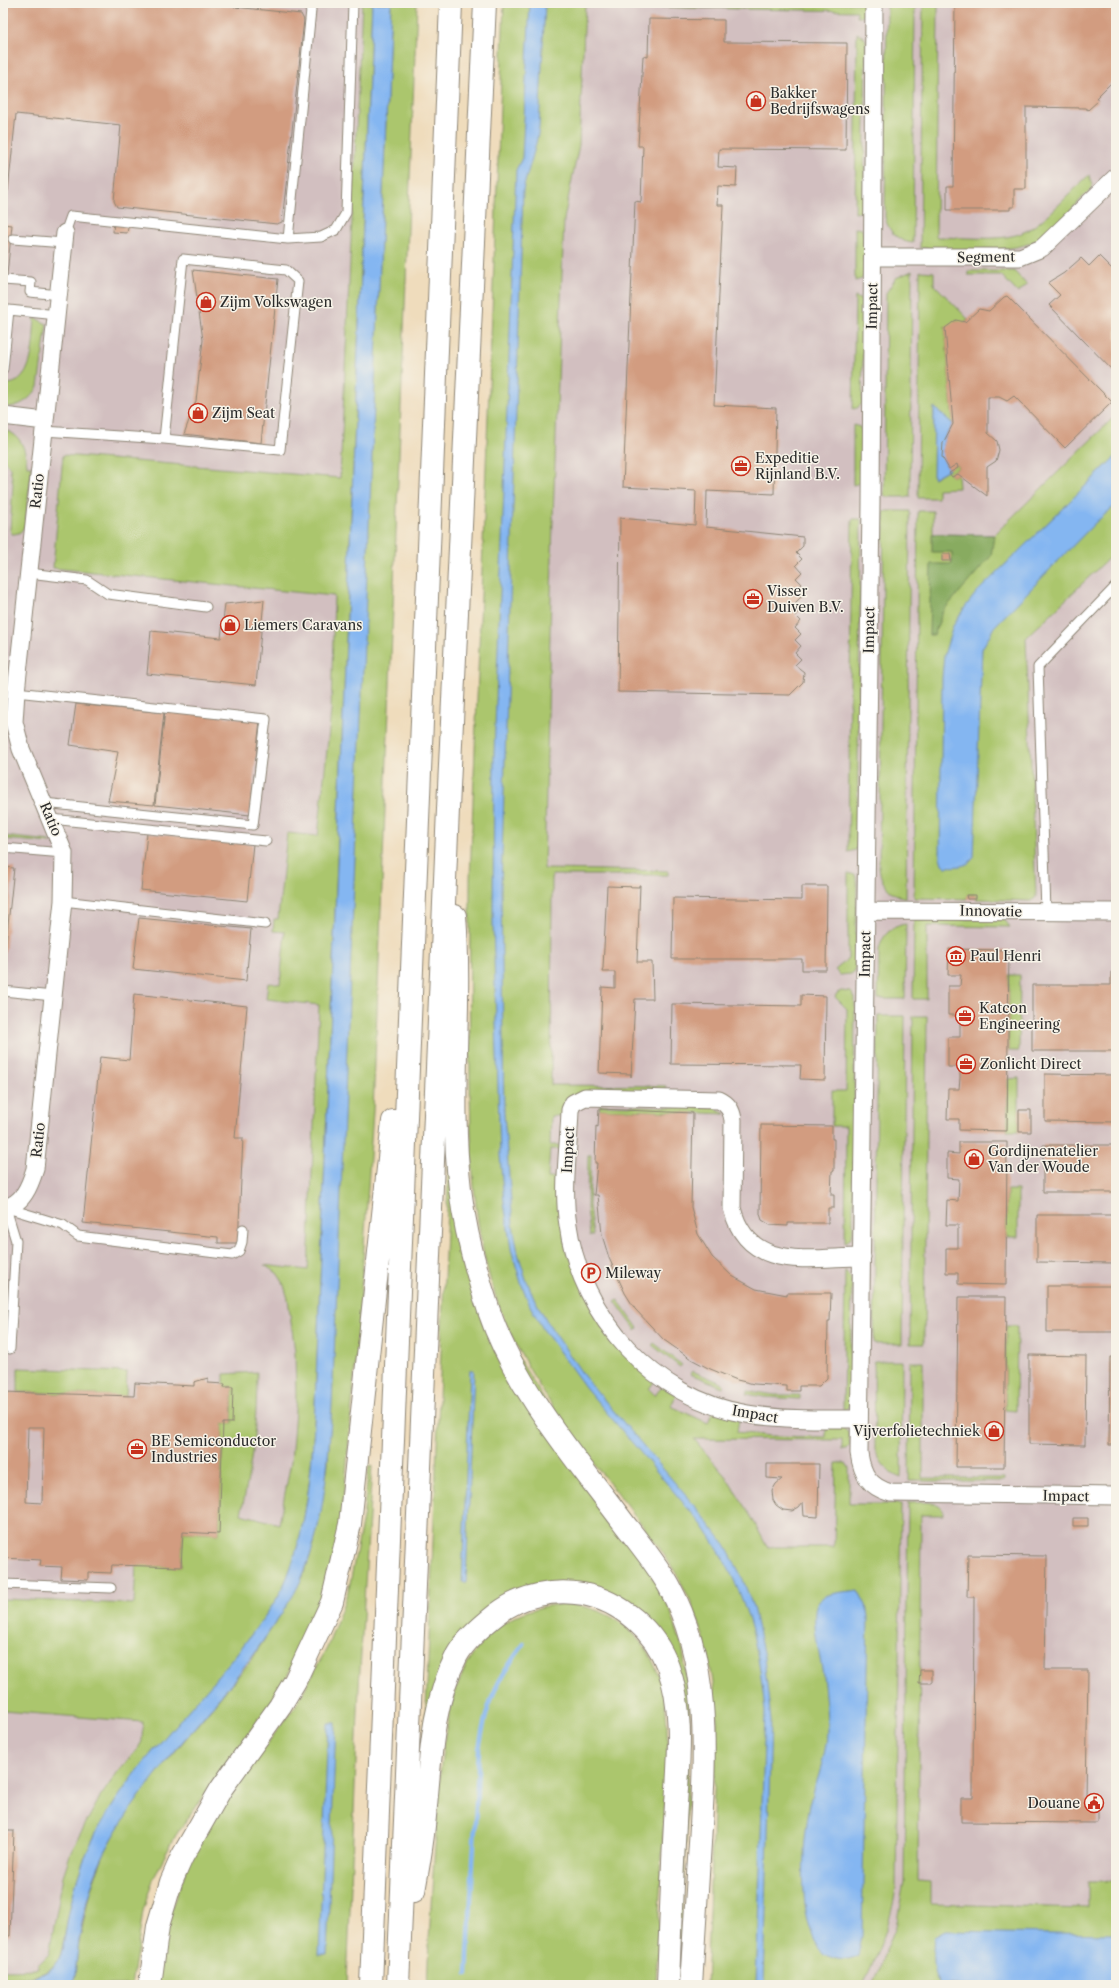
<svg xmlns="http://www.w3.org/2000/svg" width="1119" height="1988" font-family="'Libre Caslon Text',serif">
  <rect width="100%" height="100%" fill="#f7f3e8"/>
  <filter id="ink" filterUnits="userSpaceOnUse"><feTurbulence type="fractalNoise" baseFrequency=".025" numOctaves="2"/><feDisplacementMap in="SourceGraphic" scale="8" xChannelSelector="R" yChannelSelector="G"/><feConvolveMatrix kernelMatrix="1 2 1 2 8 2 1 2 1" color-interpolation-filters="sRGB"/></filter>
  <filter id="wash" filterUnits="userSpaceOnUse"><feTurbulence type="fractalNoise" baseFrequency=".012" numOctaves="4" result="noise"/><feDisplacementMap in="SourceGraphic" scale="16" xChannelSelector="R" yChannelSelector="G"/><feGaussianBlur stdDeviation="0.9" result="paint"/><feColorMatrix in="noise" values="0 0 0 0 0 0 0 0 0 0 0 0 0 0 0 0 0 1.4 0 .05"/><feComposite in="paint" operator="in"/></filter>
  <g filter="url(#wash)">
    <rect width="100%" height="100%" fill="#efdcbc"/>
    <path fill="#d2bfc0" d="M3,3H384L322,1455L64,1979L3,1982Z
      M537,3H1116V1985H760L768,1716L539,1316Z"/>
    <path fill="#abc66d" stroke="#6b784c" d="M362,3H372L315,1405C312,1466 308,1531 283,1587C275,1604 262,1620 251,1635C203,1701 140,1755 99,1828C85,1852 76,1880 70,1908C66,1925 64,1943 59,1960C45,1979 24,1978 3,1979V1970L38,1969V1965L49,1954L63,1876L72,1849L99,1799L119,1770L139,1747L142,1740L143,1722L3,1711V1599L134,1604L136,1565L181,1567L183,1532L219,1534L223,1423H232L233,1387H224V1374L257,1372C257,1424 252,1463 241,1514L279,1524L291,1462L296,1397L295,1352L288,1299L283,1282L277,1273L264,1265L308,1270L319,1005L266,999L268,983L280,984L285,932L273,931L274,919H278L287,833L318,836L331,711L334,596L53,568L63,455L340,478Z
      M391,3H417L373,1112L359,1322L346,1474L339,1534L322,1602L283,1685L176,1835L161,1863L151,1885L143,1911L132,1985H73L75,1976L78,1948L90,1891L104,1854L118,1828L143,1790L249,1663L281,1614L303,1577L314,1544L328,1464Z
      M504,3H866V13L861,17H857V11L585,6L579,145L564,219L553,517L544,869L668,871V875H552L551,1085L666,1086V1092L587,1091L563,1116H551L550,1145H562V1149H550L548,1178H561L566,1251L654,1382L649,1389L655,1395L662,1387L676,1395L671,1406L708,1423L712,1412L739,1419L737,1432L770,1436L826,1437V1426H842L848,1431L850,1446L847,1449H842V1440L694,1439L726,1477L753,1520L767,1547H834L836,1463H846L849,1468V1504H901L896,1888C891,1924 878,1952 863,1985H706L717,1720C714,1680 708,1642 692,1605C674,1562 642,1525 614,1489C572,1436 532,1383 505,1321C472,1244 471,1161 470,1080C469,1013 470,946 470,879Z
      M887,3H915L913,243C898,242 888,231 885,217Z
      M923,3H938L936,237C959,237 996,241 1016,235C1040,229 1070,192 1089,175L1092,185L1091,189C1076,204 1053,232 1035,241C1008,255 951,249 920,248Z
      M857,33L864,37L866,41L864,206L860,212L855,213Z
      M855,228L862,229L864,236V276L862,279L855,281Z
      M912,271L910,497H887L884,495L886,293L896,278Z
      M920,271L934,272V284L968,319L963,323L956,320L946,328L945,326L953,424L934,408V478L957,464L958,468L949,473L952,477L958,474L959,488L938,489V498H918Z
      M968,271H1014L1027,285L1018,293L1001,275H968Z
      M855,297L862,300L864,304L862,404L857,408L853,409Z
      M35,318L47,324L38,387C30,400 19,408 3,407V384C35,387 33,339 35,318Z
      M1116,415V456L1004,566L978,659L990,628L1116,495V551L1026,638L1036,897L1032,901L976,899V895H967V899L914,898L918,511H933V534L994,535Z
      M853,425L860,427L862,431L861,483L853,485Z
      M3,430C21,433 26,450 27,466H32L25,524C23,531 20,534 12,534L10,530L13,484L10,468L3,458Z
      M887,511H910L906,898C889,894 881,884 879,867L884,512Z
      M852,519H861L857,846L856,850L848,852Z
      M3,836L50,841L51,843L3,839Z
      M848,873L855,875L857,880L855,971L851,974L840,975L835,970L848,959Z
      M914,919H1004L1010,927L927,926V999H913Z
      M906,924L905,999H878L879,950C882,935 891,926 906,924Z
      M1009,975H1020L1019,1051H1008Z
      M841,991L851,992L855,998L853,1232L850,1239L845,1243L846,1126H832V1091H846L847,1009L835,997L837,993Z
      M878,1016H905L902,1344H874Z
      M913,1016H927L924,1344H910Z
      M1019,1078V1131H1007L1008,1079Z
      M452,1088L475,1288L640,1554L670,1609L683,1650L689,1699L690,1737L680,1985H675L680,1686L614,1597L490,1609L425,1733Z
      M600,1105L716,1108L726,1114L599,1109Z
      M588,1155H591L589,1205L593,1235L590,1236L587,1207Z
      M1007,1190H1018V1237H1006Z
      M845,1270L852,1280L850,1403L847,1409L843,1411Z
      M618,1300L638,1328L636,1330L615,1301Z
      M1006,1326H1017L1016,1411L1005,1410Z
      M654,1343L682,1365L680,1367L652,1345Z
      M874,1361H902L901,1478C887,1473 881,1463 875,1450Z
      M910,1362H923V1478H1004V1481H909Z
      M18,1368L127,1372L126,1396L18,1392Z
      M692,1371L724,1384L723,1387L690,1374Z
      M748,1391L775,1395H800V1399L764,1397L747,1394Z
      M369,1465L372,1466L359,1687L347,1985H155L159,1940L201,1832L296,1705L327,1648L349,1588L363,1518Z
      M908,1503C920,1503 943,1498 943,1515H921L918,1881L931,1882V1904L1088,1908V1881H1116V1985H872L896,1926L904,1882Z
      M565,1604C609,1607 643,1631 658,1674C673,1716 666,1774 664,1819C661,1874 658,1929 656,1985H427C429,1934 432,1884 436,1833C442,1741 444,1611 565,1604Z"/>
    <path fill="#88ab60" stroke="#5a6b46" d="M932,534L994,535L991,556L943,611L934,635H929L931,564H952V552H932Z"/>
    <path fill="#84b6f1" stroke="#58708e" d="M372,3H391L332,1405C328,1462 325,1522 303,1575C296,1594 282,1612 271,1629C220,1707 149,1768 105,1852C91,1879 81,1919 78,1949C76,1961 76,1973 73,1985H3V1979C24,1978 46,1980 59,1960C65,1943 66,1925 70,1908C76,1880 85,1852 99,1828C140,1755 202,1701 251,1635C262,1620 275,1604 283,1587C308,1531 312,1466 315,1405Z
      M530,3H545L539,128C536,149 528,169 523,190L501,887L504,1114L513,1225L518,1253L526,1279L535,1300L548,1323L584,1376L704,1517L725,1545L742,1577L753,1607L764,1657L771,1721L764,1985H756L765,1712C758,1637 745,1587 702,1525L585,1387L543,1329L530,1306L521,1283L511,1249L504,1202L500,1156L493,922L494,754L516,170L522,158Z
      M934,407L953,424C943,438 937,454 949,469L933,478Z
      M1116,456V505L1095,523L994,627L982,649L974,857C968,868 957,866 946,867L942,864L940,857L942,678L944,655L953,626L963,610L976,593Z
      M470,1370H474L466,1582H462Z
      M858,1590L866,1605L868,1617L862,1936L858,1956C791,1982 802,1850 808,1816C812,1787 827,1760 827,1730C827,1713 825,1694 823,1676C821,1660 809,1615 818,1602C824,1592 847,1592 858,1590Z
      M328,1723H336L327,1955H319Z
      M945,1931L1112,1934L1116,1932V1985H941C930,1973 933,1952 934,1937Z"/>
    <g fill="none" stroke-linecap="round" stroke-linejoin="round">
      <path stroke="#84b6f1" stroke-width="4.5" d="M467,1974L479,1749C486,1704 496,1680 524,1644"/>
    </g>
    <g id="blocks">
      <path fill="#d29c80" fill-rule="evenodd" d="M3,3H197L301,14L304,20L282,222L277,224L117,207L114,201L121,125L16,114L8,191L3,195Z
        M955,3H1116V78L1096,98L1098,101L1088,110L1085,108L1026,107V189H1014V207H1010V210H947V186H953Z
        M649,19L724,20V42L847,43L846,150L719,149L718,167L737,168L736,187L718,186L717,205H723L714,405L776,408L774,494L707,491L706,527L803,537V546L796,553L802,559L796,565L802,572L796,578L802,584L796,590L802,596L795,603L802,609L795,615L801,621L795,628L801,634L795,640L801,646L795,653L801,659L795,665L804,672L803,682L790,695L618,692L620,518L695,525L696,491L623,487L635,201L641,202L643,146H638L643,56L648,57Z
        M114,222L129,223L127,233L113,232Z
        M3,224L12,225L7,275H3Z
        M1099,256L1116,273V374L1049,305L1060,295L1048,283L1064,273L1081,258L1089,266Z
        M193,270L278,279L261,443L184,434L196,401L203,340Z
        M1007,296L1112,402L1065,448L1014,396L1007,401L999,397H988V433L997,441L999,450L996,461L987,467V496L958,474L952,477L949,473L958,468L957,464L949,469L942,457L943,443L953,424L945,328L956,320L965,322L979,309L989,311L1004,297Z
        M942,554H950L951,561H942Z
        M264,600L256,685L147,674L151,631L221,638L225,604Z
        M76,704L164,713L154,805L108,801L118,752L70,745Z
        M165,710L260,720L250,815L155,805Z
        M147,833L253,844L247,901L141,890Z
        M3,867L14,868L4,962H3Z
        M639,885H640L637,962H652L653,999H635L631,1077V1074L599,1073L602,987L615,988V972H602L603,968L607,886L639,887Z
        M802,886H827L826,970H802V959H672L673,898L802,900Z
        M966,895H976V899H967Z
        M139,918L251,929L246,981L133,969Z
        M949,949L1009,950L1007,1131L959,1130V1119H947L948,1089H959L960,1078V1067H948V1037H960V1015H948V986H960L961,975H948Z
        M1111,972H1116V1051H1032V985H1111Z
        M134,994L247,1006L235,1138H243L238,1243H218V1237L83,1223L100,1057L129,1060Z
        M801,995L826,996L825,1080L800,1079L801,1065L671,1064L672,1004L801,1006Z
        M1045,1074L1116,1075V1122L1045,1121Z
        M599,1109L693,1113L691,1207L698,1234L712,1257L732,1276L756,1289L787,1295V1293H831L830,1321H828L827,1378L819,1386H799V1391H787V1386L754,1384L737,1380L708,1368L691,1359L664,1340L635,1309L625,1293L609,1258L602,1235L598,1195H594L597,1163H595L596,1126L598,1127Z
        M1019,1110H1031V1132H1019Z
        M761,1125L832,1126V1139H834V1171H832L831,1195H834V1208H828V1223H788V1226L770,1225L762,1220L760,1214Z
        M959,1142H1007L1006,1285L958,1284V1273H946V1248H958V1225H946L947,1200L958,1201L959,1179L947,1178V1153L959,1154Z
        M1043,1145H1116V1192H1043Z
        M1037,1215H1116V1263L1037,1262Z
        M1047,1286H1116V1332H1047Z
        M958,1297H1006L1004,1467H956Z
        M1029,1355L1086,1356L1085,1445L1029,1444Z
        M1110,1357H1116V1445H1109Z
        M208,1378V1383L225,1384L224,1387H233L232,1423H223L219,1534L183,1532L181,1567L112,1565L111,1573L88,1572V1580L61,1579L62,1567L40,1566L41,1560L3,1558V1392L134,1396L135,1383L194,1386V1382ZM28,1427H44L42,1503L26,1502Z
        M767,1464H819L818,1517L804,1516L803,1502L799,1507L792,1511L783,1510L776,1505L773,1500L772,1491L776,1484L782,1479L767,1478Z
        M1073,1518H1088V1526H1073Z
        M968,1555L1047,1556L1045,1670H1088L1086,1799H1098V1823L961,1822V1798H973L974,1597H967Z
        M920,1670H932V1683H919Z
        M3,1831H14L10,1936L3,1935Z"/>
    </g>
  </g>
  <g filter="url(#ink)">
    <use href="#blocks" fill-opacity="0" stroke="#8d8474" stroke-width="1"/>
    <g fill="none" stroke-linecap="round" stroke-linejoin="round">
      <g stroke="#8d8474" stroke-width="11">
        <path id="service" d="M65,233L71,216L288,239L321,237L336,230L346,213L353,3
          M13,239L64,243
          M288,239L311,10L305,3
          M3,280L31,282L30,292L59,295
          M3,369L9,310L57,315
          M44,431L164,439L280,450L298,281L286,270L183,259L164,439
          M29,573L87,580L108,594L206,607
          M16,692L266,719L253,825L44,803
          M51,819L266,841
          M3,848L64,853
          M63,901L265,924
          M1046,912L1038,667L1116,586
          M3,991L53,996
          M6,1208L16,1241L10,1349
          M7,1208L63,1225L78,1236L232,1255L239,1251L242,1242L243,1229
          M3,1584L111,1588"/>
      </g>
      <g stroke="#8d8474" stroke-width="19">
        <path id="minor" d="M874,3L871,503L859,1453C862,1474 869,1487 891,1493L1116,1496
          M873,257H1020L1042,248L1116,177
          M3,416L45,421L16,692L14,722L21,749L64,853L63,901L35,1169C30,1185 23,1205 3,1208
          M45,421L65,233
          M866,911L1116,912
          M859,1419C822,1419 784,1420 747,1414C654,1399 581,1317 568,1225C562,1189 569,1146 570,1110L573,1103L585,1097L719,1100C728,1104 732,1111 733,1120L732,1208C748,1273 810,1257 862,1257"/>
      </g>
      <g stroke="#8d8474" stroke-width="24">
        <path id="motorway" d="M455,916C462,1006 449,1098 460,1189C465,1230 476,1272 489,1311C515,1389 578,1461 626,1526C641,1545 657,1565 669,1586C712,1664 705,1757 700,1843C697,1890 694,1938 691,1985
          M414,1891C417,1874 420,1858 422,1842C431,1779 427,1713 457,1655C466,1639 483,1625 497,1614C521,1595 554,1589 583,1594C621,1601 655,1631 668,1667C686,1715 677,1773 675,1823C672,1877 670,1931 668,1985
          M150,1985L158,1926L171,1882L182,1857L221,1789L280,1706L295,1681L332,1602L350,1524L393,1121
          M371,1985L451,3
          M398,1985L448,809L485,3"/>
      </g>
      <use href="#service" stroke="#fff" stroke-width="9"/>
      <use href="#minor" stroke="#fff" stroke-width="17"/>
      <use href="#motorway" stroke="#fff" stroke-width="22"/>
    </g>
  </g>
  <defs>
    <g id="shop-ring" transform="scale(1)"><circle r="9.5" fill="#f7f3e8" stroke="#c8321e" stroke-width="1.5"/><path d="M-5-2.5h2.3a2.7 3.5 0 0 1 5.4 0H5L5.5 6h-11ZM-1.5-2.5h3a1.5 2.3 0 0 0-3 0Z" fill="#c8321e"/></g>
    <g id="office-ring" transform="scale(1)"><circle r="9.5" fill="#f7f3e8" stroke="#c8321e" stroke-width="1.5"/><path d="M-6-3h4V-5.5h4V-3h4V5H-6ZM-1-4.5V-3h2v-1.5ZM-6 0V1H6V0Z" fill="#c8321e"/></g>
    <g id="museum-ring" transform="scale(1)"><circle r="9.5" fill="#f7f3e8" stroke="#c8321e" stroke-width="1.5"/><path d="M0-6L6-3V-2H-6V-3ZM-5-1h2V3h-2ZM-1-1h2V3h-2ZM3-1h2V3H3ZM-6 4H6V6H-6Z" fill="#c8321e"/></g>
    <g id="parking-ring" transform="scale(1)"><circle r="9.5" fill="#f7f3e8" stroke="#c8321e" stroke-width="1.5"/><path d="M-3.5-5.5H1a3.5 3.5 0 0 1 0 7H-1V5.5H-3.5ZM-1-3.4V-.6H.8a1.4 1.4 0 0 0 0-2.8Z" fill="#c8321e"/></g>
    <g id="civic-ring" transform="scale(1)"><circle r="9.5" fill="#f7f3e8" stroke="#c8321e" stroke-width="1.5"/><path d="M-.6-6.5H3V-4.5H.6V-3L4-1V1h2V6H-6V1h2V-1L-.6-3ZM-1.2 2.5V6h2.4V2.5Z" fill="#c8321e"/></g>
  </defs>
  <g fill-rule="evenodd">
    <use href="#shop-ring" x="756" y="101"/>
    <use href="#shop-ring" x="206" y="302"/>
    <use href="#shop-ring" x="198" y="413"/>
    <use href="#office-ring" x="741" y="466"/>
    <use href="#office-ring" x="753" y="599"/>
    <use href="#shop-ring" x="230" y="625"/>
    <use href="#museum-ring" x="956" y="956"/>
    <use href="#office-ring" x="965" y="1016"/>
    <use href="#office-ring" x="966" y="1064"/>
    <use href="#shop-ring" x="974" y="1159"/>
    <use href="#parking-ring" x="591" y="1273"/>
    <use href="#shop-ring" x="994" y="1431"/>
    <use href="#office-ring" x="137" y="1449"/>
    <use href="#civic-ring" x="1094" y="1803"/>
  </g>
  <g text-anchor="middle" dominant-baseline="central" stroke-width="3" stroke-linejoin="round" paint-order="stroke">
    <g font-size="14" fill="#2b2b2b" stroke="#f7f3e8" text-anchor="start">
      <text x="770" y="93">Bakker<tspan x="770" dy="16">Bedrijfswagens</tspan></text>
      <text x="220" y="302">Zijm Volkswagen</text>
      <text x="212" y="413">Zijm Seat</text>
      <text x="755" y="458">Expeditie<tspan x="755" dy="16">Rijnland B.V.</tspan></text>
      <text x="767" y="591">Visser<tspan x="767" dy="16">Duiven B.V.</tspan></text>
      <text x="244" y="625">Liemers Caravans</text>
      <text x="970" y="956">Paul Henri</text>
      <text x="979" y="1008">Katcon<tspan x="979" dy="16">Engineering</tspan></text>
      <text x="980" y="1064">Zonlicht Direct</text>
      <text x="988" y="1151">Gordijnenatelier<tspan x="988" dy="16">Van der Woude</tspan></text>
      <text x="605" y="1273">Mileway</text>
      <text x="980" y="1431" text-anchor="end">Vijverfolietechniek</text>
      <text x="151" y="1441">BE Semiconductor<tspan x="151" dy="16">Industries</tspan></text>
      <text x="1080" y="1803" text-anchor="end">Douane</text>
    </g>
    <g font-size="14" fill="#2b2b2b" stroke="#f7f3e8">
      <text transform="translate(986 257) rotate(-1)">Segment</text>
      <text transform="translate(872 306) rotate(-89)">Impact</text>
      <text transform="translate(37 491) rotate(-84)">Ratio</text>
      <text transform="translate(869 630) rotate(-89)">Impact</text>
      <text transform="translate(51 819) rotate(67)">Ratio</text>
      <text transform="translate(991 911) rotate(1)">Innovatie</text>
      <text transform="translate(865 954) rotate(-89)">Impact</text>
      <text transform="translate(38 1140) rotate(-84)">Ratio</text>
      <text transform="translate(568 1150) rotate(-87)">Impact</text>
      <text transform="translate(755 1414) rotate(10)">Impact</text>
      <text transform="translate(1066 1496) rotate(1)">Impact</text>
    </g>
  </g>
  <rect width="1119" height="1988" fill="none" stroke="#f7f3e8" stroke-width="16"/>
</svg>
